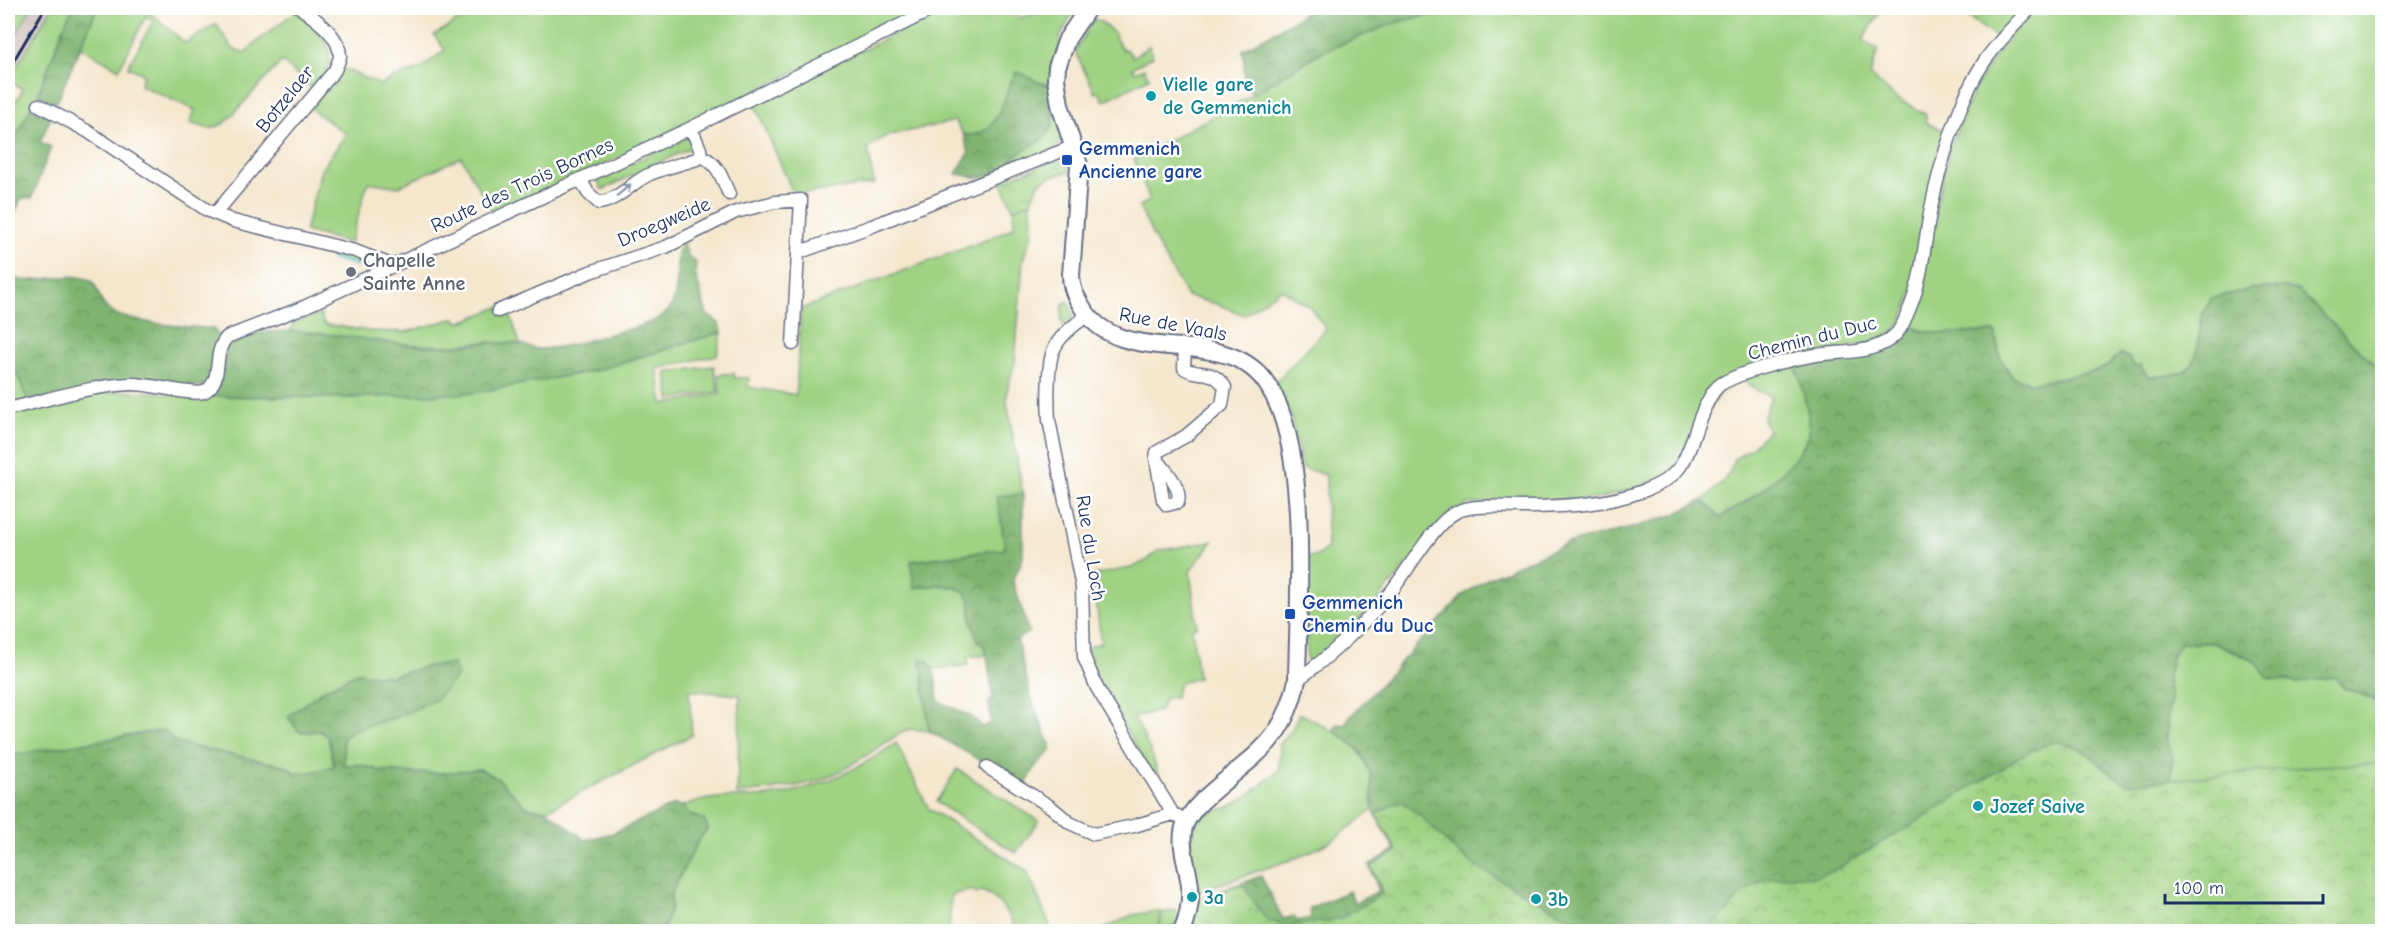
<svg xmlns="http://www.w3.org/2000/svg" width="2390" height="939" font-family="'Comic Neue',sans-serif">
  <defs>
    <pattern id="forest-crowns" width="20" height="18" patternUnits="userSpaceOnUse" patternTransform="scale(1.5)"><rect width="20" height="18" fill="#7fb470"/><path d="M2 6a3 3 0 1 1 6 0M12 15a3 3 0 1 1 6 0" fill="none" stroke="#67935f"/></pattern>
    <pattern id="park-crowns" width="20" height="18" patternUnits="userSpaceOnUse" patternTransform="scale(1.5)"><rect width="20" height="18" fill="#9fd282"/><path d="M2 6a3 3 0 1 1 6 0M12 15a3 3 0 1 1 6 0" fill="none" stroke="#81ab6e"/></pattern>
  </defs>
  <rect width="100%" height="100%" fill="#fff"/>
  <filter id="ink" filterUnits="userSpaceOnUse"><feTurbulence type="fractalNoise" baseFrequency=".0167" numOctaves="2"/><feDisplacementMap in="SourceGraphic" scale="12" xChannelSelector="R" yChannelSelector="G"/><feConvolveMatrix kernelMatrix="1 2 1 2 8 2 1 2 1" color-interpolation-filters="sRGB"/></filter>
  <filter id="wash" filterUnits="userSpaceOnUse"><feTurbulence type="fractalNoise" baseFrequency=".008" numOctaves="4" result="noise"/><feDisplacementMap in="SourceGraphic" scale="24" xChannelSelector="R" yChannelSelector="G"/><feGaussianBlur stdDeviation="1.35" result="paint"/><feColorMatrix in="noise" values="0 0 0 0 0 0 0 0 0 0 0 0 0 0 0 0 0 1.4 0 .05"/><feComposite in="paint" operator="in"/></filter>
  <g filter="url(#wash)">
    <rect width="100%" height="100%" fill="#f4e7ce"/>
    <path fill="#cec1ba" d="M31,8H52L8,81V48Z"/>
    <path fill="#9fd282" stroke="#5d8070" stroke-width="1.5" d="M10,8H31L8,48V12Z
      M52,8H73L67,19L38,94L8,152V95L17,100L23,89L8,81Z
      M97,8H145L185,43L216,24L233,49L246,53L255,43L298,10C312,26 340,45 327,70C323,76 316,83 311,88L282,61L225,123L210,129L190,123L195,110L140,85L144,74L128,67L153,21L146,16L119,69L81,47Z
      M471,8H914L916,11C776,82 637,152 493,214L461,157L398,187L368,182L350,243L305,231L321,170L346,134L311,109L340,67L381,85L393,78L420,69L445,50L434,35L473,12Z
      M948,8H1016L1019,18L1053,8H1080L1071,16L1060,38L1063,137L1058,146L1051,150L1007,169C1014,143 1068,143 1051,98C1044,80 1028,81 1011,81C1004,104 993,141 963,134L955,121L886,136L868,148L874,184L794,195L754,103Z
      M1461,8H1882L1863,40L1878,50L1870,75L1896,98L1926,114V123L1948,132L1921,270L1901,323L1886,339L1728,376L1682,460L1657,482L1598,499L1467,504L1404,569L1349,634L1307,666V557L1317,556L1327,548L1326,475L1302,468L1290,413L1275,383L1326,329L1310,307L1281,289L1244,315L1217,304L1187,296L1158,246L1139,207L1150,200L1134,159L1252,95L1319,53L1394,23Z
      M1956,8H2027L1997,38Z
      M2038,8H2382V372L2299,291C2260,280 2236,296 2202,312C2198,332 2201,355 2189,371L2176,375L2149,377L2141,368L2135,367L2128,357L2114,358L2108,366L2097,371L2032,383L2012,377L2000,357L1995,332C1971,332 1929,338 1908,325L1949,150L1973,91L1991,61L2014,30Z
      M1094,19L1100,21L1115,34L1116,39L1123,50L1126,49L1133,57L1149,46L1153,56L1132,68L1136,72L1144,68L1149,78L1104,101L1099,92L1095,93C1089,78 1081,66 1075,51Z
      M686,137L692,141V147L602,190L597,179Z
      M1031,202L1032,234L1023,259L1015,361L1007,390V403L1023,494L997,496L1006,549L911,561L914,588C931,586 964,579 970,601C972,609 970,618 973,625C977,636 984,644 987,655L968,657V665L933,669L927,660L921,659L929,731L910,729L904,731C877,747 850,769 820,780C794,788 765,790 737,794L740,695L689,690L692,735L547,810L535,809L525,806L498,779L480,769L444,773H408L380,771L362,765H344L343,738L352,730L367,725L429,666L391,676L357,673L323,690L289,717L299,732L320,731L328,737L334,766L309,773H297L285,766L176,743L164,730L11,755L8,751V414L102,392H157L201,399L212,396L347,398L473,393L594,371L722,332L717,355L657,369L663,404L720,394L718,375L734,373V378H749L748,387L796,395L801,309L986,240L1014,227L1013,209Z
      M330,249L373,263L371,270L332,258Z
      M1068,301L1074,316L1064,325L1061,322L1063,304Z
      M504,305L511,317L520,344L485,342L451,346L413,345L289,333L294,323L320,313L324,324L369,331L406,332L456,318L459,323Z
      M1794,361C1799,375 1812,421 1809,433C1799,466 1749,503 1719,517L1703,500C1714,490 1733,476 1733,460L1750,449L1769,431L1763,419L1771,397L1748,386L1744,377Z
      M714,366L718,392L670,399L666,373Z
      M8,371L16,372L28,401L8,406Z
      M1213,541L1190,571L1197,627L1192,628L1198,678L1180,683L1175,697L1166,698L1159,711L1134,717C1141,730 1163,775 1159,787L1099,682L1087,647L1101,643L1093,575L1131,568L1146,561L1158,551Z
      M2180,643H2216L2297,682L2335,677L2375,701L2382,702V781L2168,802L2173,759L2167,740V720L2171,699L2168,676L2172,657Z
      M1299,713C1328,728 1365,742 1371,777C1373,788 1372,799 1373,810L1330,842L1299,857L1196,892C1192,861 1184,844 1199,814C1238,810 1250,793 1279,770L1280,744L1292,730Z
      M896,743L929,809L1027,871L1052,931H1016C1010,915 998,896 981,891L977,894L972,890L951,895L949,931L663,932L671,908V893L699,840L708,828L704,820L688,814L683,806C691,804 701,800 709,799C729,796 749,798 769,796C815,790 858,770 896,743Z
      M957,769L1039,821L1016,853L936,802Z
      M1159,911V931L1098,932L1132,915Z"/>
    <path fill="url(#forest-crowns)" stroke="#4d7267" stroke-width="1.5" d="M73,8H97L56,104L38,94L67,19Z
      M1304,8H1461L1394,23L1319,53L1252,95L1245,79L1243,50L1304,14Z
      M1016,72C1030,74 1033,84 1051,85L1053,127C1050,130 1047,135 1043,138C1032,148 1011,153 1007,169L983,178L956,174L969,153L963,134C998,142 1004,94 1016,72Z
      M31,107L51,117L40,142L51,147L32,198H21L8,231V152Z
      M683,243L688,256L696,263L695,273L707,315L718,322L722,332L594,371L473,393L347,398L212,396L217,390L227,348C232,345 237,341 243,338C281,320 370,343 415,345C427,346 439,346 451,346C468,345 484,341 501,343C507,343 513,343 519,344C527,345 533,350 541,349C567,348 592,339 617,332C631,328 657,323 667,312C685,291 670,256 683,243Z
      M8,275C12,277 16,279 21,280C40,283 72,271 90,280C100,286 97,302 109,310C132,325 186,326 214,329L219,337L213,352L209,383L206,386L187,387L157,383L28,401L16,372L8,371Z
      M2285,287L2299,291L2382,372V702L2344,688L2335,677L2297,683L2267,678L2256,661L2216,643H2180L2172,657L2168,676L2171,699L2167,720V740L2173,759L2168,802L2382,931L1189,932L1197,899L1261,876L1283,919L1294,916L1297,921L1311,918L1310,908L1349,891L1355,903L1379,891L1369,865L1395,850L1373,810L1371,775L1360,750L1333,730L1338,724L1343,725L1463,595L1487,579L1566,544L1632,528L1676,514L1703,500L1719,517C1748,503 1800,466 1809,433C1812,420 1799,375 1794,361L1850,354L1908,325C1929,338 1971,332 1995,332L2000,357L2012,377L2032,383L2097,371L2108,366L2120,354L2128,357L2135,367L2141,365L2143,371L2149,377C2222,376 2182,340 2212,298L2251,289Z
      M1023,494V557L1013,581L1029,632L1017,640L1031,697L1052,750L1037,764L1025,786L929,731L921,658C938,664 936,686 938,701L973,717L982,727L991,723L989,701L993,699L987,655L984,646L978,641L972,623L970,601L965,592L956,588L940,585L914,588L911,561L1005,549L997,496Z
      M453,664L458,675L437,699L395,718L352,730L343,739L344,765H362L380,771L408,773H444L480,769L498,779L525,806L535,809L547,810L585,840L613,833L674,805L683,806L688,814L704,820L708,828L699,840L671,893V908L663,931H8V751L11,755L164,730L176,743L285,766L297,773H309L334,766L328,737L320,731L299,732L288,717L323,690L357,673L391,676L429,666Z"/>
    <path fill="url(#park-crowns)" stroke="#5d8070" stroke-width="1.5" d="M1056,160L1067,164L1069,172C1046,177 1037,178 1031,202L1013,209L1001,181Z
      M2052,742C2094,745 2095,768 2127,784L2315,766L2382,764V931H1704L1719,920L1742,894L1762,880L1793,876L1815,877L1833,871L1925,817L1966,790L2004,768L2016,758Z
      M1400,801L1417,813L1458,853L1475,866L1564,915L1600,931L1189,932L1197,898L1222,892L1240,884L1245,888L1265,918L1286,928L1341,918L1383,894L1371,866L1397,851L1376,814Z
      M1174,911L1185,912L1178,931L1160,932L1161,913Z"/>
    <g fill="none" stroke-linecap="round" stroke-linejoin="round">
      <path stroke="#4cbbc4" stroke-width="3" d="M332,258L368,268"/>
    </g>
  </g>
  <g filter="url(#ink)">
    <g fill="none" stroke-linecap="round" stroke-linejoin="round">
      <g stroke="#676f85" stroke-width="15">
        <path id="street" d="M39,105L87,131L207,210L233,221L355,251L394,266
          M701,156C718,163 722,178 729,194
          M580,179L588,193L599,203C619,200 632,182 650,174C665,168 681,164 697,159L701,156L700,149L691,128
          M215,214L335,70C336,66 340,60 340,56C340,35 315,19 301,8
          M800,252L872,226L1064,150L1075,149
          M498,311L590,272L666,247L736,212L775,202L801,200L793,344
          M1087,316C1075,324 1060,335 1054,349C1047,363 1048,404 1049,420L1082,587L1084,657L1097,688L1173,814
          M8,409C48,400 89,386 130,384C152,383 187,396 204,392C225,380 211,354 227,337L304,307L691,128L935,8
          M1156,458C1165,470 1182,486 1178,502L1167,505L1163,500L1156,458L1157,452L1186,436L1222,405L1225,387C1210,366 1198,378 1184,368L1185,347
          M1297,680C1332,655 1362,626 1390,593C1407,572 1434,523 1456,512C1475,503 1512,508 1534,507C1570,506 1608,504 1643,491C1697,472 1685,442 1708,401C1711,395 1715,388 1721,384C1743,371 1791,359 1816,355C1842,351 1876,355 1896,334C1902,328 1905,319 1909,310C1923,277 1924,243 1931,208C1940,164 1959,99 1984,62C1998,42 2014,25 2031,8
          M987,767L1051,807L1070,823L1094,834L1134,826L1173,814L1178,816"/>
      </g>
      <g stroke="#676f85" stroke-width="20">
        <path id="secondary" d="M1088,8L1067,39L1057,67L1056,79L1060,105L1079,165L1071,275C1071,287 1075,295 1081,305C1120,375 1227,318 1269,387C1310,453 1298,601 1297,680C1285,736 1262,750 1220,785C1207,796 1194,807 1186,822C1177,841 1188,866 1190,886C1191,901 1188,918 1182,932"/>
      </g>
      <use href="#street" stroke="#fff" stroke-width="12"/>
      <use href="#secondary" stroke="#fff" stroke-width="16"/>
      <path stroke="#1b2f5e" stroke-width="3" d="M8,70L45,8"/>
    </g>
    <defs><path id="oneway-shaft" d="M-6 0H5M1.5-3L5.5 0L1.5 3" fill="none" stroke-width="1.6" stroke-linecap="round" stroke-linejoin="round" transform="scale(1.5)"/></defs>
    <use stroke="#8d97ae" href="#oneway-shaft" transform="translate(624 190) rotate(-39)"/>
  </g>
  <g fill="#0f9aa8" stroke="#fff" stroke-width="2">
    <circle cx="1151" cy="96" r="6"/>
    <circle cx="1978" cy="806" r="6"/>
    <circle cx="1192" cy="897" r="6"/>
    <circle cx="1536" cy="899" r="6"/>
  </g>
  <g fill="#1a4fb4" stroke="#fff" stroke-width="2">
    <rect x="1061" y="154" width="12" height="12" rx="3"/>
    <rect x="1284" y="608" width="12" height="12" rx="3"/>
  </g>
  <circle fill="#6b7280" stroke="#fff" stroke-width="2" cx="351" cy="272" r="6"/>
  <g text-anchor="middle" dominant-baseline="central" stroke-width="5" stroke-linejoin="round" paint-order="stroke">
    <g font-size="20" font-weight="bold" fill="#0d838f" stroke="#fff" text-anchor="start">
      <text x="1163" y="84">Vielle gare<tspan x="1163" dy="23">de Gemmenich</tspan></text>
      <text x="1990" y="806">Jozef Saive</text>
      <text x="1204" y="897">3a</text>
      <text x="1548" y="899">3b</text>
    </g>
    <g font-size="20" fill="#1b2f5e" stroke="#fff">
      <text transform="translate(285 99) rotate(-51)">Botzelaer</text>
      <text transform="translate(522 185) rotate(-25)">Route des Trois Bornes</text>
      <text transform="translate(664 222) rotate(-23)">Droegweide</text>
      <text transform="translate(1173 324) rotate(11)">Rue de Vaals</text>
      <text transform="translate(1812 338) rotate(-14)">Chemin du Duc</text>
      <text transform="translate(1091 548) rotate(81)">Rue du Loch</text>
    </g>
    <g font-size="20" font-weight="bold" fill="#164399" stroke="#fff" text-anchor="start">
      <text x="1079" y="148">Gemmenich<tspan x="1079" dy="23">Ancienne gare</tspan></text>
      <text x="1302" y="602">Gemmenich<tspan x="1302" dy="23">Chemin du Duc</tspan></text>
    </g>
    <g font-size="20" font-weight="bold" fill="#5b616d" stroke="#fff" text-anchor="start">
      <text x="363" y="260">Chapelle<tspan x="363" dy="23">Sainte Anne</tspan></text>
    </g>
  </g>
  <rect width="2390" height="939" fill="none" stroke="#fff" stroke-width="30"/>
  <path d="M2165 894v9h158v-9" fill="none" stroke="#1b2f5e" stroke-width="3"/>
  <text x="2174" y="894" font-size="18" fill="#1b2f5e" stroke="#ffffff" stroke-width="4.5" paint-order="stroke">100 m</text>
</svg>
